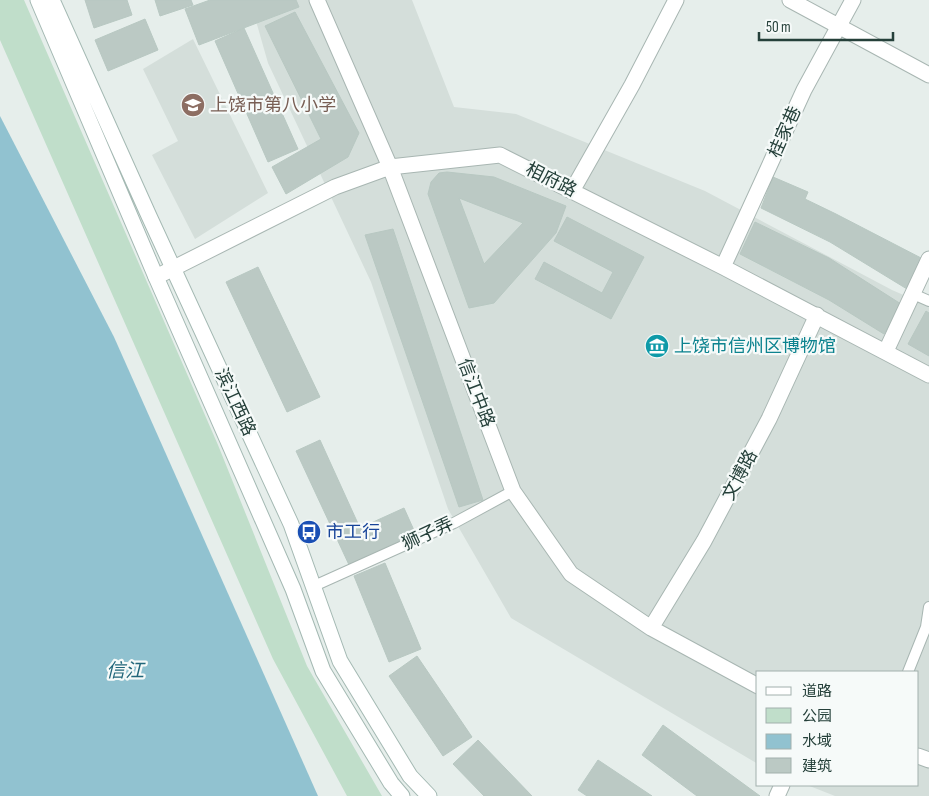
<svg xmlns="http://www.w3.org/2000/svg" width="929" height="796" font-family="'Sofia Sans Condensed','Noto Sans SC',sans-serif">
  <rect width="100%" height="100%" fill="#e6eeeb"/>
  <path fill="#d4deda" d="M250,0H412L454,107L516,114L705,191L892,290L929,306V796H835L807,785H918V672H758V764L511,618L448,509L371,282L268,63Z
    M193,39L268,193L195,239L152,155L178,141L143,69Z"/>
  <path fill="#c0deca" d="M0,0H24L218,445L307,666L382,796H347L273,659L0,40Z"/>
  <path fill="#91c2d0" d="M0,116L114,337L318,796H0Z"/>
  <path fill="#bbc9c4" stroke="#b8c8c2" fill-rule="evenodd" d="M85,0H127L132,15L94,28Z
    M155,0H191L193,5L160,16Z
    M210,0H296L299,7L199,45L185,9Z
    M295,12L359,133L348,157L286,194L272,167L321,139L265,26Z
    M145,19L158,50L108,71L95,40Z
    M244,28L298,149L268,162L215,41Z
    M447,172L494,177L566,206L556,233L494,303L469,308L428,194L431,182L439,173ZM459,198L523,223L484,264Z
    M773,177L808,192L805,199L836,214L923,259L907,289L830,242L761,208Z
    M567,217L644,257L611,319L535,279L544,262L602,293L613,272L554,241Z
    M755,222L829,258L901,304L884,334L829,300L740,254Z
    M393,229L483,500L459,507L365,235Z
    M258,267L320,397L287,412L226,282Z
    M926,311L929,313V356L908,344Z
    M320,440L360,528L404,508L417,537L350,567L296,451Z
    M385,563L421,649L389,662L354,576Z
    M417,656L472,737L443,756L389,676Z
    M663,725L760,796H697L642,755Z
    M478,740L532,796H484L453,764Z
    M598,760L652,796H587L578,790Z"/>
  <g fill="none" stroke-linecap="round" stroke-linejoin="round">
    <g stroke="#a8b6b2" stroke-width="12">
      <path id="lane" d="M913,294L929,301
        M314,586L454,523L513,491
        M908,672L926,627L929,607"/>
    </g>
    <g stroke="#a8b6b2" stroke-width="17">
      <path id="street" d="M317,0L390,167L513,491L571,574L651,628L758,686
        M790,0L929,75
        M572,191L632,85L676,0
        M723,267L804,90L853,0
        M156,277L335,187L390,167L500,155L723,267L929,375
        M886,351L929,259
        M651,628L704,541L769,419L817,315
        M918,756L929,760
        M777,796L782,785"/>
    </g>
    <g stroke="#a4b9b3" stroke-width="17">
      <path id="secondary" d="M38,0L156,277L293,589L323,671L391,783L402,796
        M52,0L149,216L291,524L340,661L410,776L429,796"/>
    </g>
    <use href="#lane" stroke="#fff" stroke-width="10"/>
    <use href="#street" stroke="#fff" stroke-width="15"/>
    <use href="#secondary" stroke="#fff" stroke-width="15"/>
  </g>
  <defs>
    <g id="school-disc" transform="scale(1.25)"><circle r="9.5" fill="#8d6e63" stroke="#f6faf9"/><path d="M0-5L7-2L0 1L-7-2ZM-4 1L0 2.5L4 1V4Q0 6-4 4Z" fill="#fff"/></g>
    <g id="museum-disc" transform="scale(1.25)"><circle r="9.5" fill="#0f9aa8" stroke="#f6faf9"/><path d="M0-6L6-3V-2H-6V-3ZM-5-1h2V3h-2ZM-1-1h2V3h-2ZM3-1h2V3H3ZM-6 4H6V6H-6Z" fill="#fff"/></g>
    <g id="bus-disc" transform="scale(1.25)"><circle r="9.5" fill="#1a4fb4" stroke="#f6faf9"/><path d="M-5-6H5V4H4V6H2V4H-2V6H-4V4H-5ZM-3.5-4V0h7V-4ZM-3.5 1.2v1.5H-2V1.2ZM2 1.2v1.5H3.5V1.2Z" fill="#fff"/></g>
  </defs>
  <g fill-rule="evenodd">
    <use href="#school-disc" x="193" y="105"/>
    <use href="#museum-disc" x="657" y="346"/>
    <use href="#bus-disc" x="309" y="532"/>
  </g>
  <g text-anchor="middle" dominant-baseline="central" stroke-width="4.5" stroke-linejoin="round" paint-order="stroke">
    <g font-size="18" fill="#785e54" stroke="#f6faf9" text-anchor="start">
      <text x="210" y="105">上饶市第八小学</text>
    </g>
    <g font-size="18" fill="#25403a" stroke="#f6faf9">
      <text transform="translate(785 132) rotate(-66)">桂家巷</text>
      <text transform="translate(551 180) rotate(26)">相府路</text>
      <text transform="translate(476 393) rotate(69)">信江中路</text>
      <text transform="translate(235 402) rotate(65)">滨江西路</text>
      <text transform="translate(740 475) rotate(-62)">文博路</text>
      <text transform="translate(428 534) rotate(-25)">狮子弄</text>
    </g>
    <g font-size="18" fill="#0d838f" stroke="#f6faf9" text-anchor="start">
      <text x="674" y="346">上饶市信州区博物馆</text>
    </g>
    <g font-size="18" fill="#164399" stroke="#f6faf9" text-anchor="start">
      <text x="326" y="532">市工行</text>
    </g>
    <g font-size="19" font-style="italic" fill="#21667a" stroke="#f6faf9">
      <text x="125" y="671">信江</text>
    </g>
  </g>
  <rect x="756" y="671" width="162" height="115" fill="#f6faf9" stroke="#a2b0ad"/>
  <rect x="766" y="687" width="25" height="8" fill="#ffffff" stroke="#a2b0ad"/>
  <text x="802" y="696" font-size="15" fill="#25403a">道路</text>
  <rect x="766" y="708" width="25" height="15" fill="#c0deca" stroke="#a2b0ad"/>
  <text x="802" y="721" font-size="15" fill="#25403a">公园</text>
  <rect x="766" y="734" width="25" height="15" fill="#91c2d0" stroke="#a2b0ad"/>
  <text x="802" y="746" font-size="15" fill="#25403a">水域</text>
  <rect x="766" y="758" width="25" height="15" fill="#bbc9c4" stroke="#a2b0ad"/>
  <text x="802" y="771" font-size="15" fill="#25403a">建筑</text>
  <path d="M759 32v8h134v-8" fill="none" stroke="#25403a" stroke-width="2.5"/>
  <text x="766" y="32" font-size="15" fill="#25403a" stroke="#f6faf9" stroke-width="4" paint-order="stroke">50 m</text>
</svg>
